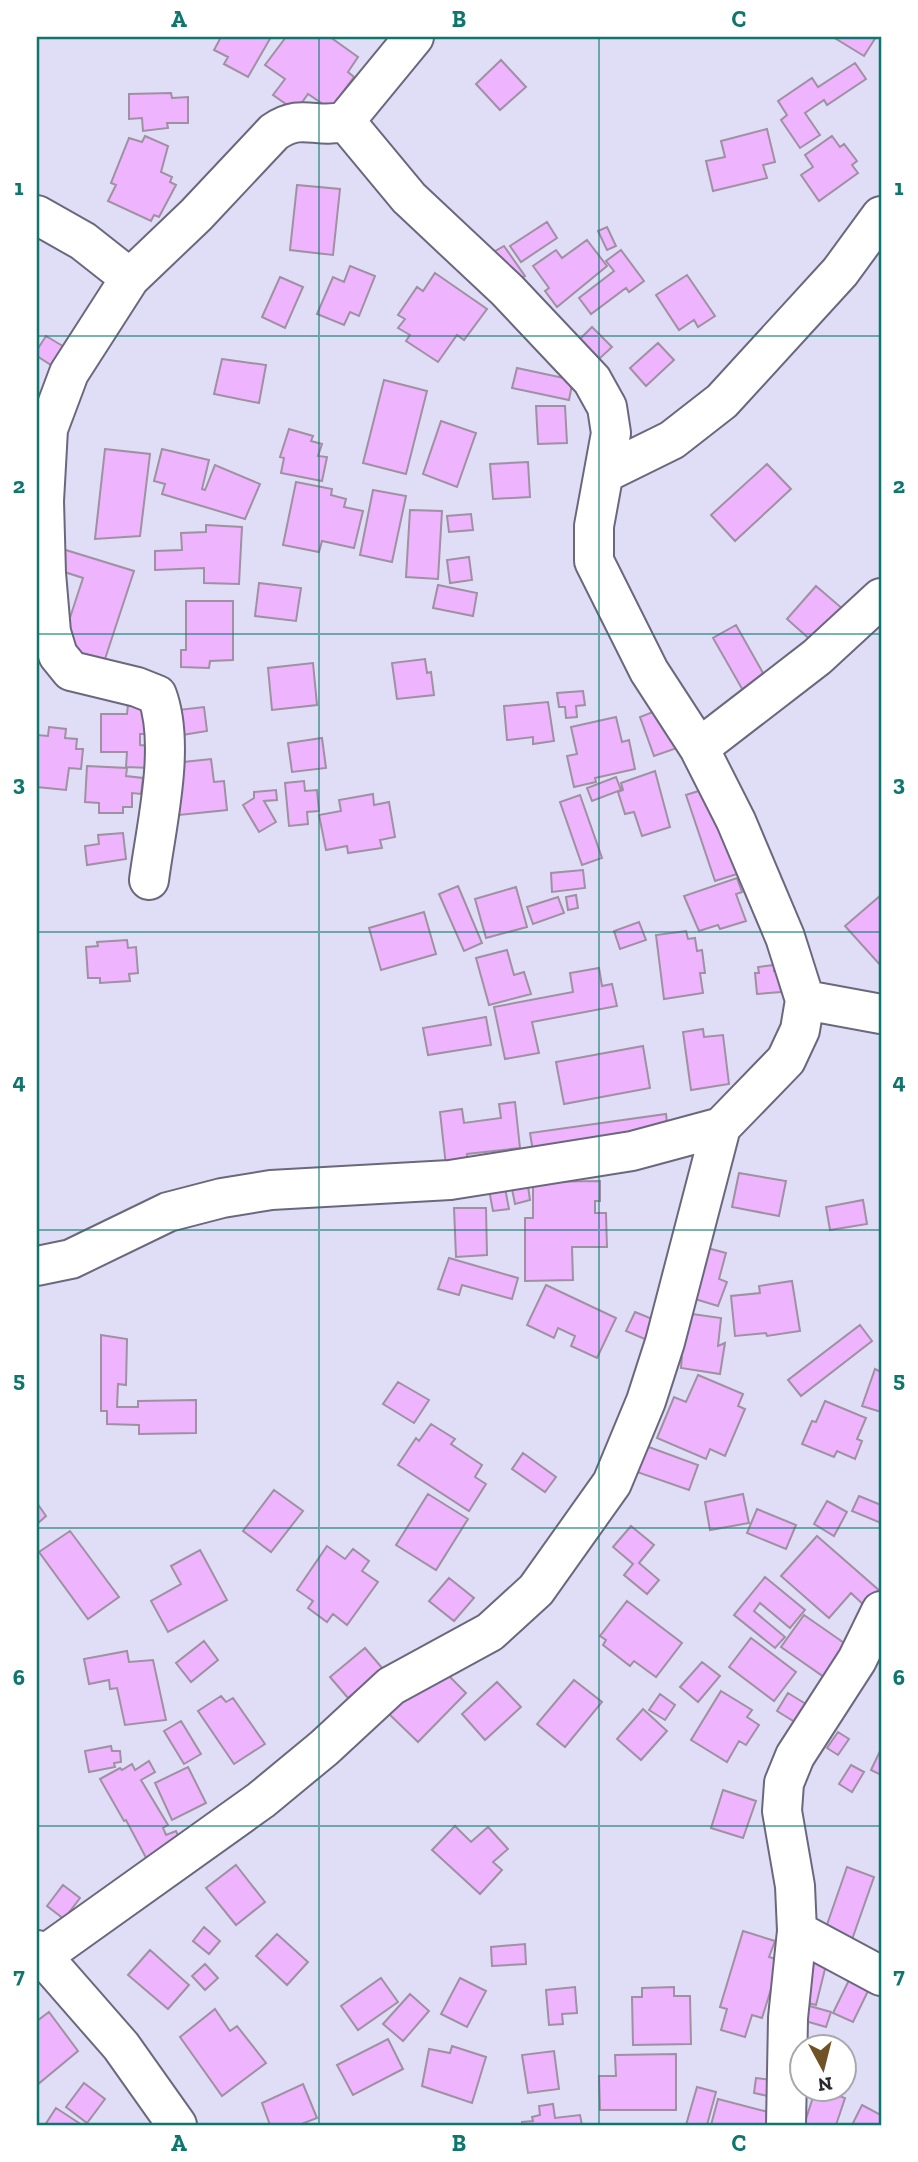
<svg xmlns="http://www.w3.org/2000/svg" width="918" height="2162" font-family="'Zilla Slab',serif">
  <rect width="100%" height="100%" fill="#e0def6"/>
  <path fill="#efb4fe" stroke="#9f90a2" stroke-width="2" d="M221,37H271L248,77L224,64L228,57L214,50Z
    M286,37H330L358,57L348,72L354,77L330,109L308,94L296,111L273,95L285,79L265,65Z
    M833,37H876L864,56Z
    M501,60L526,87L500,110L476,84Z
    M855,63L866,79L827,105L824,100L805,113L820,135L800,148L781,120L787,115L778,101L812,78L818,87Z
    M171,93L172,98L188,97V123H167L168,128L143,131L142,118L129,119V94Z
    M767,129L775,162L763,165L767,178L713,191L706,161L725,157L721,141Z
    M145,136L168,146L161,172L172,177L170,182L176,185L159,217L154,215L151,221L108,201L116,185L111,183L129,138L142,142Z
    M832,136L840,147L844,144L857,161L852,165L858,173L819,201L801,175L813,167L805,155Z
    M297,185L340,189L333,255L290,250Z
    M547,222L557,238L521,262L510,246Z
    M607,227L616,246L607,250L598,231Z
    M587,240L607,266L557,307L545,291L549,288L533,266L556,250L562,258Z
    M504,246L525,276L511,285L490,254Z
    M621,250L644,281L629,292L626,288L591,314L579,298L614,271L606,261Z
    M350,266L375,276L359,316L350,312L344,325L317,314L333,277L344,282Z
    M435,273L487,309L464,340L457,335L438,362L406,341L410,335L398,328L405,319L398,315L417,287L423,291Z
    M687,275L715,316L698,327L694,320L679,330L656,295Z
    M280,277L303,287L285,328L262,317Z
    M592,327L612,347L599,359L579,340Z
    M46,336L66,348L54,367L37,356V350Z
    M658,343L674,360L646,386L630,368Z
    M222,359L266,365L259,403L214,394Z
    M517,368L573,380L569,400L512,388Z
    M384,380L427,391L406,474L363,463Z
    M536,406H565L567,443L538,444Z
    M441,421L476,433L457,487L423,474Z
    M289,429L313,436L311,441L322,444L318,456L327,457L322,481L281,473L284,458L280,457Z
    M105,449L150,454L140,536L95,539Z
    M162,449L209,460L202,489L205,490L215,465L260,484L245,519L162,494L165,484L154,481Z
    M528,462L530,497L493,499L490,464Z
    M767,464L791,489L735,541L711,515Z
    M296,482L332,489L331,495L346,499L344,507L363,511L354,548L322,541L319,552L283,545Z
    M373,490L406,496L392,562L360,555Z
    M410,510L442,511L438,579L406,577Z
    M471,514L473,530L449,532L447,516Z
    M206,525L242,527L239,584L204,583V568L155,570V551L182,550L181,533L206,532Z
    M56,547L134,571L104,662L60,648L83,578L49,567Z
    M469,557L472,580L450,583L447,560Z
    M259,583L301,588L296,621L255,616Z
    M438,585L477,593L473,616L433,608Z
    M816,586L844,610L814,643L787,619Z
    M186,601H233V660L210,661L209,668L181,667V650H186Z
    M736,625L772,689L749,701L713,638Z
    M425,659L427,673L431,672L434,695L397,699L392,663Z
    M313,663L317,705L272,710L268,668Z
    M583,691L585,705L576,706L577,717L566,718L565,707H559L557,693Z
    M548,702L554,741L533,744V737L507,740L504,706Z
    M128,704L153,705L152,734H140V745L151,746V768L126,767L127,752H101V714H127Z
    M204,707L207,731L182,735L178,710Z
    M663,708L677,748L654,756L640,717Z
    M616,717L622,742L629,740L635,769L595,778L596,782L574,787L567,756L577,754L571,727Z
    M49,727L66,729L65,738L77,739L76,749H83L81,769L69,768L66,790L37,787V735L48,736Z
    M322,738L326,768L292,772L288,743Z
    M211,759L214,782L224,781L227,810L179,815L174,763Z
    M87,766L127,768L126,776L143,778L141,794L132,793V807H123V813H99V803L85,802Z
    M655,771L670,827L642,836L634,812L625,814L618,792L623,790L621,783Z
    M616,777L621,790L592,801L587,788Z
    M304,781L305,791L317,790L319,811L307,812L308,824L289,826L285,783Z
    M708,788L737,874L715,881L686,795Z
    M276,790L277,800L264,801L276,822L259,832L243,805L254,798V792Z
    M373,794L374,805L389,802L395,837L380,840L382,848L348,853L347,846L326,850L319,815L341,811L339,800Z
    M580,795L602,858L582,865L560,802Z
    M123,833L126,859L87,865L85,846L99,844L98,835Z
    M583,870L585,888L552,892L551,873Z
    M737,878L742,892L736,894L746,921L720,929L718,925L699,931L684,896Z
    M458,886L482,943L464,951L439,894Z
    M516,887L527,927L486,938L475,899Z
    M576,895L578,908L568,910L566,897Z
    M881,895V966L845,926Z
    M558,897L564,913L533,924L527,907Z
    M424,912L436,954L381,970L369,928Z
    M639,922L646,940L620,949L614,931Z
    M686,931L688,939L695,938L697,951L702,950L705,973H700L703,993L664,999L656,935Z
    M127,940L128,948L136,947L138,973L129,974L130,981L100,983V978H88L86,947L98,946L97,942Z
    M507,950L514,975L524,972L531,994L489,1005L476,958Z
    M774,965V971H779L781,992L757,994L755,973H759L758,967Z
    M599,968L602,986L612,984L617,1006L532,1022L539,1053L505,1059L494,1007L573,992L570,973Z
    M486,1017L491,1045L428,1055L423,1028Z
    M703,1029L704,1037L723,1035L729,1084L691,1090L683,1032Z
    M643,1046L650,1088L564,1104L556,1062Z
    M515,1102L520,1148L467,1154L468,1164L446,1166L440,1112L462,1109L464,1123L501,1118L499,1104Z
    M666,1114L669,1139L534,1158L530,1133Z
    M739,1173L786,1181L779,1216L732,1207Z
    M600,1181V1201H595V1213H606L607,1247H572L573,1280L525,1281V1218H533V1182Z
    M528,1186L530,1200L515,1204L512,1189Z
    M505,1188L509,1209L493,1211L489,1190Z
    M863,1200L867,1224L830,1230L826,1207Z
    M454,1208H486L487,1255L456,1257Z
    M696,1245L726,1253L719,1279L727,1282L718,1306L682,1295Z
    M449,1258L518,1278L512,1299L462,1285L459,1295L438,1289Z
    M792,1281L800,1331L767,1336L766,1333L735,1336L731,1296L760,1293L759,1286Z
    M546,1285L616,1318L597,1358L571,1346L575,1336L558,1328L554,1338L527,1325Z
    M635,1312L655,1320L647,1340L626,1331Z
    M685,1313L721,1318L718,1346L725,1343L720,1374L681,1368Z
    M860,1325L872,1341L801,1396L788,1380Z
    M101,1335L127,1339L126,1385L118,1384L117,1407H138V1401L196,1400V1433L139,1434V1425L107,1424V1411H101Z
    M875,1369L881,1372V1412L862,1406Z
    M698,1375L743,1394L738,1406L745,1409L725,1456L710,1449L706,1459L657,1438L674,1397L686,1402Z
    M398,1382L429,1400L414,1423L383,1404Z
    M825,1401L866,1418L857,1439L862,1441L855,1459L837,1451L834,1457L802,1444L812,1421L816,1422Z
    M431,1424L455,1439L451,1444L482,1465L475,1477L486,1484L469,1511L398,1465L416,1438L419,1441Z
    M646,1446L698,1465L689,1490L637,1472Z
    M523,1453L556,1477L545,1492L512,1469Z
    M274,1490L303,1511L271,1552L243,1531Z
    M428,1494L468,1519L436,1570L396,1545Z
    M743,1494L749,1523L710,1530L705,1502Z
    M859,1496L881,1505V1523L852,1511Z
    M827,1501L847,1512L834,1536L814,1524Z
    M37,1503L46,1516L37,1524Z
    M757,1509L796,1525L786,1549L747,1533Z
    M631,1526L654,1545L639,1563L659,1580L647,1594L624,1575L633,1564L613,1547Z
    M70,1531L119,1597L88,1619L39,1552Z
    M817,1536L881,1592L868,1609L851,1593L829,1618L781,1576Z
    M327,1546L345,1559L353,1549L369,1561L362,1571L378,1582L347,1625L333,1614L327,1622L308,1608L313,1601L297,1590Z
    M200,1550L227,1600L168,1632L151,1601L181,1584L171,1566Z
    M765,1577L805,1610L790,1628L760,1603L754,1611L785,1637L775,1648L734,1615Z
    M449,1578L474,1598L454,1621L429,1601Z
    M627,1601L682,1643L656,1677L634,1661L630,1666L603,1645L606,1640L600,1636Z
    M804,1615L847,1645L824,1677L781,1647Z
    M751,1638L796,1672L774,1701L729,1667Z
    M204,1641L218,1660L191,1682L176,1663Z
    M365,1648L383,1669L348,1698L330,1677Z
    M127,1651L129,1662L153,1660L166,1720L125,1725L117,1688L110,1689L109,1680L89,1684L84,1659Z
    M702,1662L720,1676L698,1702L680,1687Z
    M438,1665L466,1693L418,1742L389,1714Z
    M574,1680L602,1702L565,1747L537,1724Z
    M497,1682L521,1707L485,1740L462,1714Z
    M721,1691L752,1710L747,1717L759,1725L746,1745L739,1741L727,1762L691,1740Z
    M788,1693L814,1709L803,1727L777,1711Z
    M660,1694L675,1705L665,1720L649,1710Z
    M221,1696L226,1702L233,1698L265,1744L234,1764L198,1711Z
    M643,1709L667,1731L641,1760L617,1739Z
    M181,1721L201,1754L184,1764L164,1731Z
    M838,1732L849,1739L838,1755L827,1748Z
    M111,1746L112,1751H120L121,1762L114,1763L115,1767L89,1772L85,1751Z
    M881,1749V1775L871,1770Z
    M149,1761L155,1772L141,1780L168,1825L163,1828L166,1835L176,1831L183,1846L151,1867L126,1820L124,1821L100,1779L120,1768L122,1770L132,1764L135,1770Z
    M851,1765L864,1772L852,1792L839,1784Z
    M188,1767L206,1803L172,1820L155,1783Z
    M723,1790L756,1801L743,1838L711,1828Z
    M455,1826L471,1842L488,1827L508,1849L493,1862L502,1870L480,1894L432,1850Z
    M236,1865L265,1902L236,1925L206,1888Z
    M847,1867L874,1877L849,1948L822,1939Z
    M63,1885L80,1898L64,1919L47,1906Z
    M204,1927L220,1941L209,1954L193,1941Z
    M743,1931L775,1941L769,1957L780,1960L762,2018L752,2015L745,2037L721,2030L727,2009L720,2007Z
    M277,1934L308,1962L287,1985L256,1956Z
    M525,1944L526,1964L492,1966L491,1947Z
    M150,1950L189,1985L168,2009L128,1975Z
    M809,1961L826,1965L816,2005L800,2001Z
    M205,1964L218,1978L205,1990L192,1976Z
    M381,1978L398,2002L358,2030L341,2006Z
    M460,1978L486,1991L467,2027L441,2014Z
    M849,1980L869,1989L853,2022L833,2013Z
    M575,1987L577,2013L562,2014L563,2024L549,2025L546,1990Z
    M674,1987V1996H690L691,2044L633,2045L632,1997H642V1988Z
    M410,1994L429,2011L403,2041L383,2024Z
    M806,2005L831,2012L826,2027L802,2020Z
    M215,2009L230,2031L237,2026L266,2063L222,2096L180,2037Z
    M49,2012L78,2051L37,2085V2021Z
    M388,2039L403,2069L353,2095L337,2065Z
    M452,2046L486,2057L472,2103L422,2086L429,2049L450,2053Z
    M554,2051L559,2089L528,2093L522,2055Z
    M676,2054V2110H600L599,2076H616L615,2055Z
    M756,2078L771,2080L768,2096L754,2093Z
    M84,2083L105,2099L87,2123L66,2107Z
    M303,2084L317,2118L299,2125H270L262,2103Z
    M697,2087L716,2092L707,2125H686Z
    M816,2088L845,2098L836,2125H804Z
    M718,2099L772,2113L769,2125H711Z
    M553,2104L555,2118L580,2115L582,2125H522V2122L533,2121L532,2117L540,2115L539,2106Z
    M862,2105L881,2115V2125H852Z
    M56,2108L82,2125H45Z"/>
  <g fill="none" stroke-linecap="round" stroke-linejoin="round">
    <g stroke="#6b687d" stroke-width="42">
      <path id="minor" d="M37,215L83,241L130,278
        M605,473L672,440L722,401L840,272L881,216
        M699,748L817,657L881,598
        M149,880C156,826 176,746 157,695L137,687L71,671L58,655L51,632L46,573L44,501L48,429L69,373L130,278L196,215L274,132C303,112 316,130 345,121L414,37
        M805,1000L881,1014
        M37,1266L71,1259L168,1212L222,1198L271,1190L450,1180L632,1151L721,1127L786,1060L800,1030L805,1000L785,937L736,821L699,748L649,671L594,561V526L611,433L607,407L592,380L507,290L409,198L345,121
        M797,1931L881,1976
        M37,1950L121,2046L177,2125
        M37,1960L261,1800L324,1748L391,1686L490,1632L536,1590L612,1483L646,1401L665,1342L721,1127
        M786,2125L788,2018L797,1931L795,1886L782,1811L784,1783L795,1756L857,1660L881,1611"/>
    </g>
    <use href="#minor" stroke="#fff" stroke-width="38"/>
  </g>
  <path fill="none" stroke="#0f766e" stroke-width="2" stroke-opacity="0.55" d="M319,37V2125M599,37V2125M37,336H881M37,634H881M37,932H881M37,1230H881M37,1528H881M37,1826H881"/>
  <rect width="918" height="2162" fill="none" stroke="#ffffff" stroke-width="77"/>
  <g transform="translate(823 2068) rotate(173)"><circle r="33" fill="#ffffff" stroke="#a9a9ad" stroke-width="2"/>
  <path d="M0-5L12 26L0 18L-12 26Z" fill="#715227"/>
  <text y="-10" font-size="19" font-weight="bold" text-anchor="middle" fill="#292831">N</text>
  </g>
  <rect x="38" y="38" width="842" height="2086" fill="none" stroke="#0f766e" stroke-width="2.5"/>
  <g font-size="23" text-anchor="middle" font-weight="bold" fill="#0f766e">
    <text x="179" y="27">A</text>
    <text x="459" y="27">B</text>
    <text x="739" y="27">C</text>
    <text x="19" y="195">1</text>
    <text x="899" y="195">1</text>
    <text x="19" y="493">2</text>
    <text x="899" y="493">2</text>
    <text x="19" y="791">3</text>
    <text x="899" y="791">3</text>
    <text x="19" y="1089">4</text>
    <text x="899" y="1089">4</text>
    <text x="19" y="1387">5</text>
    <text x="899" y="1387">5</text>
    <text x="19" y="1685">6</text>
    <text x="899" y="1685">6</text>
    <text x="19" y="1983">7</text>
    <text x="899" y="1983">7</text>
    <text x="179" y="2151">A</text>
    <text x="459" y="2151">B</text>
    <text x="739" y="2151">C</text>
  </g>
</svg>
